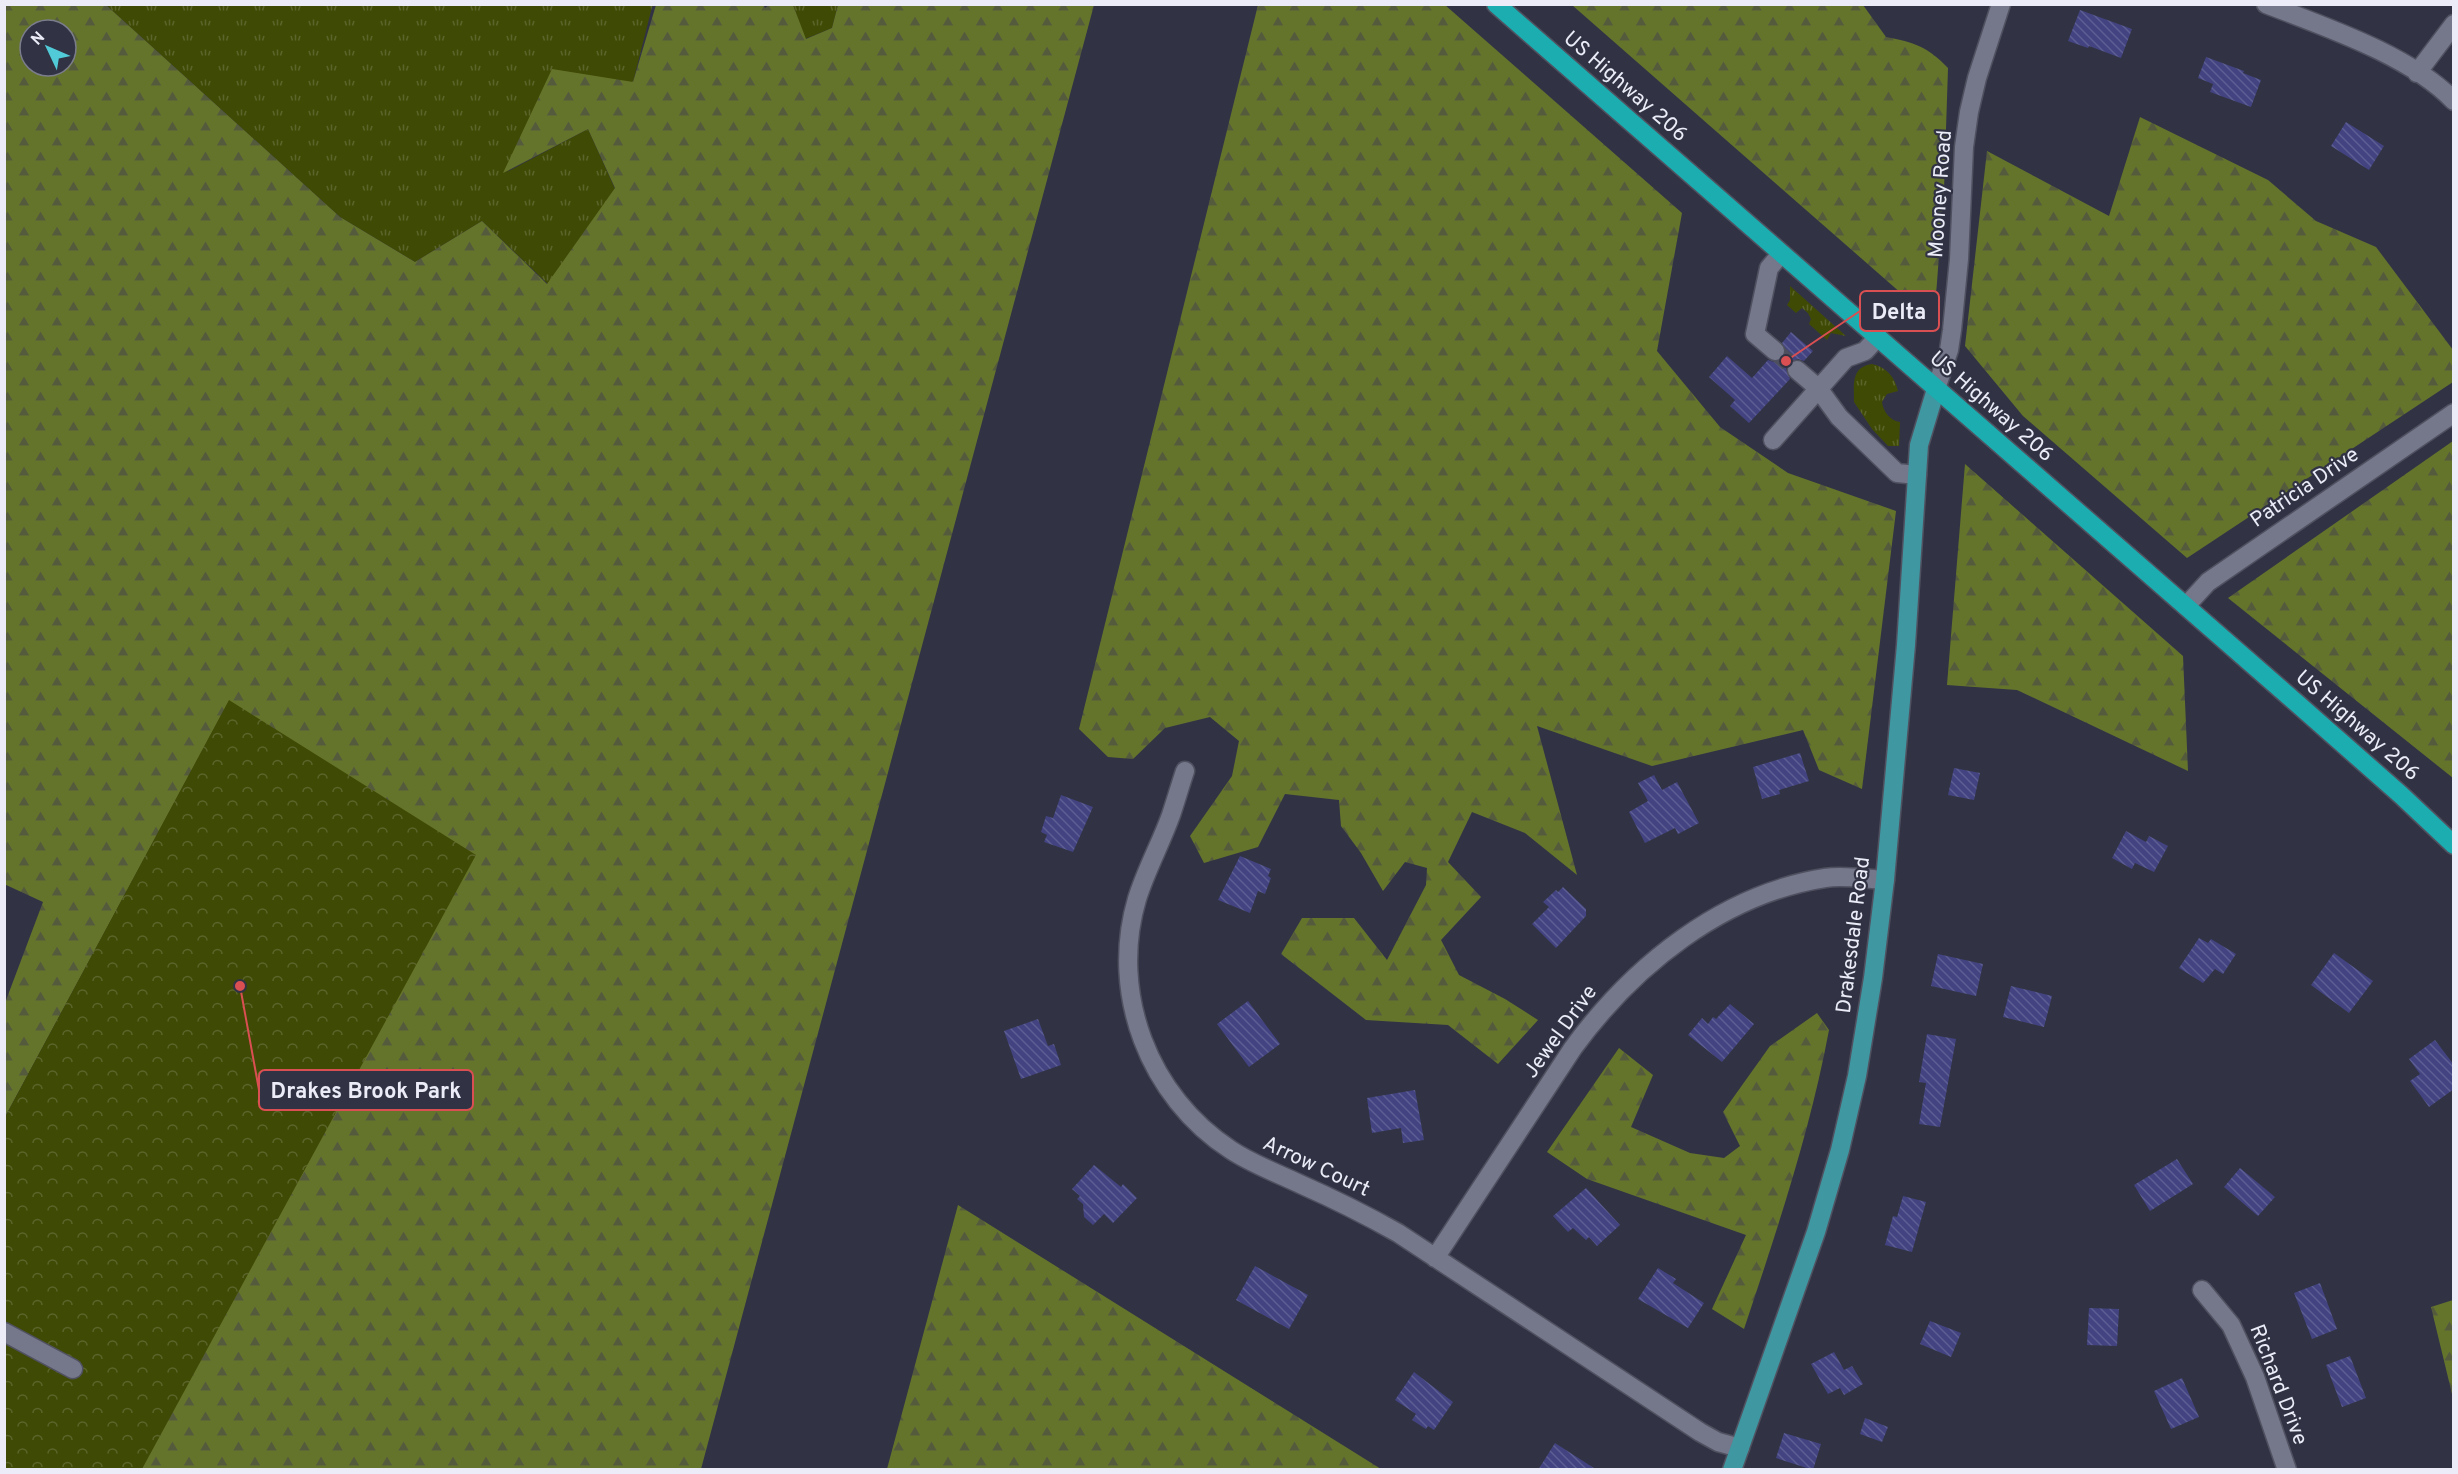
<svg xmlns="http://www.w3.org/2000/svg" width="2458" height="1474" font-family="Overpass,sans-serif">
  <defs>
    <pattern id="grass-tufts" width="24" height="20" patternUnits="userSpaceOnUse" patternTransform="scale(1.5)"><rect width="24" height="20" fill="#3f4a05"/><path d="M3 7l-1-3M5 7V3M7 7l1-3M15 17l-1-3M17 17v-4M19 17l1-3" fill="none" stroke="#5b642a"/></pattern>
    <pattern id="forest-firs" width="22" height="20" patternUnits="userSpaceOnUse" patternTransform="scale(1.5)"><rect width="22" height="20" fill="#65742b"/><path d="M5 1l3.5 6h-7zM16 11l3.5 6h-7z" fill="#545b3c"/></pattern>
    <pattern id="park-crowns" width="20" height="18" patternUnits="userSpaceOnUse" patternTransform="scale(1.5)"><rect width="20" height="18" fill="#3f4a05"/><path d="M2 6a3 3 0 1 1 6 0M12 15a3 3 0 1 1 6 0" fill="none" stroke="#5b642a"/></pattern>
    <pattern id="building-back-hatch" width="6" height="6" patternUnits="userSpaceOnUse" patternTransform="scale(1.5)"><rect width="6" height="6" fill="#424380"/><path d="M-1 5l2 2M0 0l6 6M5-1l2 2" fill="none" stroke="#5d5e93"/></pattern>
  </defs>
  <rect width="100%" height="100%" fill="#313344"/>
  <path fill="url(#grass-tufts)" d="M106,5H655L652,7L633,82L505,173L588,129L615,189L548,284L482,221L415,262L340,217Z
    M793,5H838L832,28L805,39Z
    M1790,286L1846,336L1831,333L1827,340L1809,324L1811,319L1808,313L1802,308L1796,313L1787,305L1790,300Z
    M1872,364C1887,367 1895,378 1898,391L1887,394L1882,402C1883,411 1890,421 1900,422L1899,446H1888L1872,429L1854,402C1854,384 1851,367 1872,364Z"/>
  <path fill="url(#forest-firs)" fill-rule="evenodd" d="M763,4L765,8L769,5H793L806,39L832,28L838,5H1094L701,1469H142L229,701L5,1117V1003L43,902L4,884L5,5H106L340,217L415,262L482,221L547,284L615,188L588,129L503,173L552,69L633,82L656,5ZM30,30H66V66H30Z
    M1258,5H1445L1682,213L1657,351L1720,427L1788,473L1896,511L1862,789L1819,770L1803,730L1652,766L1537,726L1577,875L1525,833L1472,812L1448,862L1481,897L1441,940L1459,975L1505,999L1538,1020L1498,1064L1448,1025L1366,1020L1281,954L1302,918H1354L1387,960L1426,885L1427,868L1405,862L1383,891L1361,853L1341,826L1339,800L1285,794L1258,847L1204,863L1190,836L1232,776L1239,741L1210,717L1165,728L1133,759L1108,757L1079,729Z
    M1572,5H1863L1886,37C1914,42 1928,47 1948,68L1944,189L1934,322Z
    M2140,117L2268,180L2316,221L2376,247L2453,350V382L2187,558L2023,416L1965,346L1987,151L2109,216Z
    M2453,441V778L2228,598Z
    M1965,464L2183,656L2188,771L2017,690L1947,685Z
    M1817,1013L1829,1030C1810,1132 1777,1230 1744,1329L1712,1309L1746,1235L1587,1179L1547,1152L1619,1048L1653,1075L1631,1127L1690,1153L1724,1158L1740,1146L1723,1112L1770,1046Z
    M958,1205L1381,1469H887Z
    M2453,1300H2454L2453,1398L2431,1307Z"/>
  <path fill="url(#park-crowns)" d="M229,700L476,855L142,1469L5,1470V1117Z"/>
  <path fill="url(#building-back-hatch)" d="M2080,10L2132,29L2121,58L2089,46L2088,48L2068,41Z
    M2206,57L2244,71L2243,73L2261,80L2251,107L2210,92L2213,84L2198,78Z
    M2346,122L2384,146L2369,170L2331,146Z
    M1791,332L1813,351L1804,361L1798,359L1789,362L1786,369L1790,379L1749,423L1730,406L1735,400L1709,377L1727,356L1752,378L1768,360L1774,362L1783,359L1786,352L1782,343Z
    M1800,753L1809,781L1779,790L1780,794L1762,799L1753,767Z
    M1954,768L1980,773L1974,800L1948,795Z
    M1654,775L1662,790L1677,782L1699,823L1678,834L1675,828L1645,843L1629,812L1648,801L1638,783Z
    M1061,795L1093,807L1073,852L1044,842L1047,835L1041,832L1046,816L1053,818Z
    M2126,831L2146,842L2149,836L2168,846L2154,872L2135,863L2132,869L2112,858Z
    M1240,856L1271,869L1268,876L1271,878L1265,894L1258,891L1250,913L1218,900Z
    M1563,887L1586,909V916L1556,948L1532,924L1549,907L1543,902L1556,890L1558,892Z
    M2199,938L2208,943L2211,939L2236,954L2223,974L2215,969L2203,983L2179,968Z
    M2334,953L2373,981L2349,1013L2311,985Z
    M1938,954L1983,964L1976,996L1931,986Z
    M2011,986L2052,996L2044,1027L2003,1017Z
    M1248,1001L1280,1044L1249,1067L1217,1024Z
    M1730,1004L1754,1024L1722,1062L1688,1035L1702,1018L1708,1024L1713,1017L1716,1019Z
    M1038,1019L1048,1046L1054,1044L1061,1065L1021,1079L1004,1031Z
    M1927,1034L1956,1039L1940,1127L1919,1124L1926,1083L1919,1082Z
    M2435,1040L2454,1065V1089L2429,1107L2410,1081L2420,1074L2409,1059Z
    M1415,1090L1424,1140L1403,1143L1401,1128L1372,1133L1367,1098Z
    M2177,1159L2193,1184L2150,1211L2134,1185Z
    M1094,1165L1121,1187L1123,1184L1137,1198L1113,1223L1104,1214L1093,1225L1084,1217L1083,1204L1077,1199L1080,1196L1072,1189Z
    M2240,1168L2275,1197L2258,1216L2224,1187Z
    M1586,1188L1620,1225L1597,1246L1589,1237L1586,1240L1573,1228L1568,1232L1553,1216Z
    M1903,1196L1926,1202L1912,1252L1885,1245L1893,1216L1897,1217Z
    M1255,1266L1308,1295L1289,1329L1236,1300Z
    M1658,1268L1676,1279L1673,1283L1704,1303L1688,1328L1638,1299Z
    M2320,1283L2337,1329L2312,1339L2294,1293Z
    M2089,1308L2119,1309L2117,1346L2087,1345Z
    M1930,1321L1961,1333L1951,1357L1920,1344Z
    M1834,1352L1844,1370L1852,1366L1863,1384L1844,1395L1840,1388L1828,1394L1811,1364Z
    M2350,1356L2366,1398L2342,1407L2326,1365Z
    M1414,1372L1453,1402L1434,1430L1428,1426L1426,1429L1412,1420L1416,1414L1395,1400Z
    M2182,1378L2199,1417L2171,1429L2154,1391Z
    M1865,1418L1888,1427L1882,1442L1860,1434Z
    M1784,1433L1821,1444L1813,1470L1776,1458Z
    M1555,1443L1597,1470H1538Z"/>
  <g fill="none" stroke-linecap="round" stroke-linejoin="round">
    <path stroke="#4d4f5f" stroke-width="18" stroke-dasharray="18 9" stroke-linecap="butt" d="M1775,351L1797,370"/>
    <g stroke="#505160" stroke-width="21">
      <path id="minor" d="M2266,4C2325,27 2410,55 2454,101
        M2417,73L2454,24
        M1775,351L1755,334L1769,268L1781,254
        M1797,370L1818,388L1839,417L1897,473L1917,475
        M1936,389L1949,350L1952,330L1959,259L1964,147L1969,112L1977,78L2001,4
        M1773,440L1846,358L1865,351L1878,337
        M2186,606L2208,582L2454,413
        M1185,771C1180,786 1176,800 1171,815C1161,843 1146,870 1137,899C1109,993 1149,1097 1231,1150C1252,1164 1277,1173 1300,1184C1334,1199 1366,1215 1398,1233L1700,1432L1718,1442L1740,1448
        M1435,1258L1573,1048C1633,966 1722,894 1825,878C1844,875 1865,879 1885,880
        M2202,1290L2231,1325L2255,1377L2287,1470
        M4,1332L73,1369"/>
    </g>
    <g stroke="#505160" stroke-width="21">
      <path id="major" d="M1732,1470L1816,1232L1840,1150L1857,1076L1873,978L1885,880L1906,645L1919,445L1936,389"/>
    </g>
    <g stroke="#505160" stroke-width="21">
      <path id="highway" d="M1496,4L2292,699L2401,795L2454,845"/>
    </g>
    <use href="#minor" stroke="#75778b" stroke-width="18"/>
    <use href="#major" stroke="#3f97a1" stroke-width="18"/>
    <use href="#highway" stroke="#1badaf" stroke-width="18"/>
  </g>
  <g text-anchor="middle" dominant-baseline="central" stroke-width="4.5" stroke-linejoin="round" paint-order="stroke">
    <g font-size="21" fill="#ebecf8" stroke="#313344">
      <text transform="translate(1625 87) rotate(41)">US Highway 206</text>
      <text transform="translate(1941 194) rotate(-86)">Mooney Road</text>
      <text transform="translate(1991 407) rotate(41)">US Highway 206</text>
      <text transform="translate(2305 488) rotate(-34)">Patricia Drive</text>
      <text transform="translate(2357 726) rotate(41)">US Highway 206</text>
      <text transform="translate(1854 935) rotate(-83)">Drakesdale Road</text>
      <text transform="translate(1561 1032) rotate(-54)">Jewel Drive</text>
      <text transform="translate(1316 1167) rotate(25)">Arrow Court</text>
      <text transform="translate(2278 1385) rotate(69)">Richard Drive</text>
    </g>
  </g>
  <path fill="none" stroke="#da4f52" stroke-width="2" d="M1786 361L1860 311M240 986L259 1090"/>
  <g fill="#da4f52" stroke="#313344" stroke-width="2">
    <circle cx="1786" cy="361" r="6"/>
    <circle cx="240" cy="986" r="6"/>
  </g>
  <g fill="#313344" stroke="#da4f52" stroke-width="2">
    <rect x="1860" y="291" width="79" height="40" rx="6"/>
    <rect x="259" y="1070" width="214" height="40" rx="6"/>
  </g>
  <g font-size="22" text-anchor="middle" font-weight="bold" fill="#ebecf8">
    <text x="1899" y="319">Delta</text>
    <text x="366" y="1098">Drakes Brook Park</text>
  </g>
  <rect width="2458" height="1474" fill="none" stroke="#ebecf8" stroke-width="12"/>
  <g transform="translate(48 48) rotate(314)"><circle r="28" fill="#313344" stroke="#7b7d8c" stroke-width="1.5"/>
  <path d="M0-4.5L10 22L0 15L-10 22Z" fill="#52cbd8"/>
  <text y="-9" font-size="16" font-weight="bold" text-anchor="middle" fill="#ebecf8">N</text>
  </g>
</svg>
